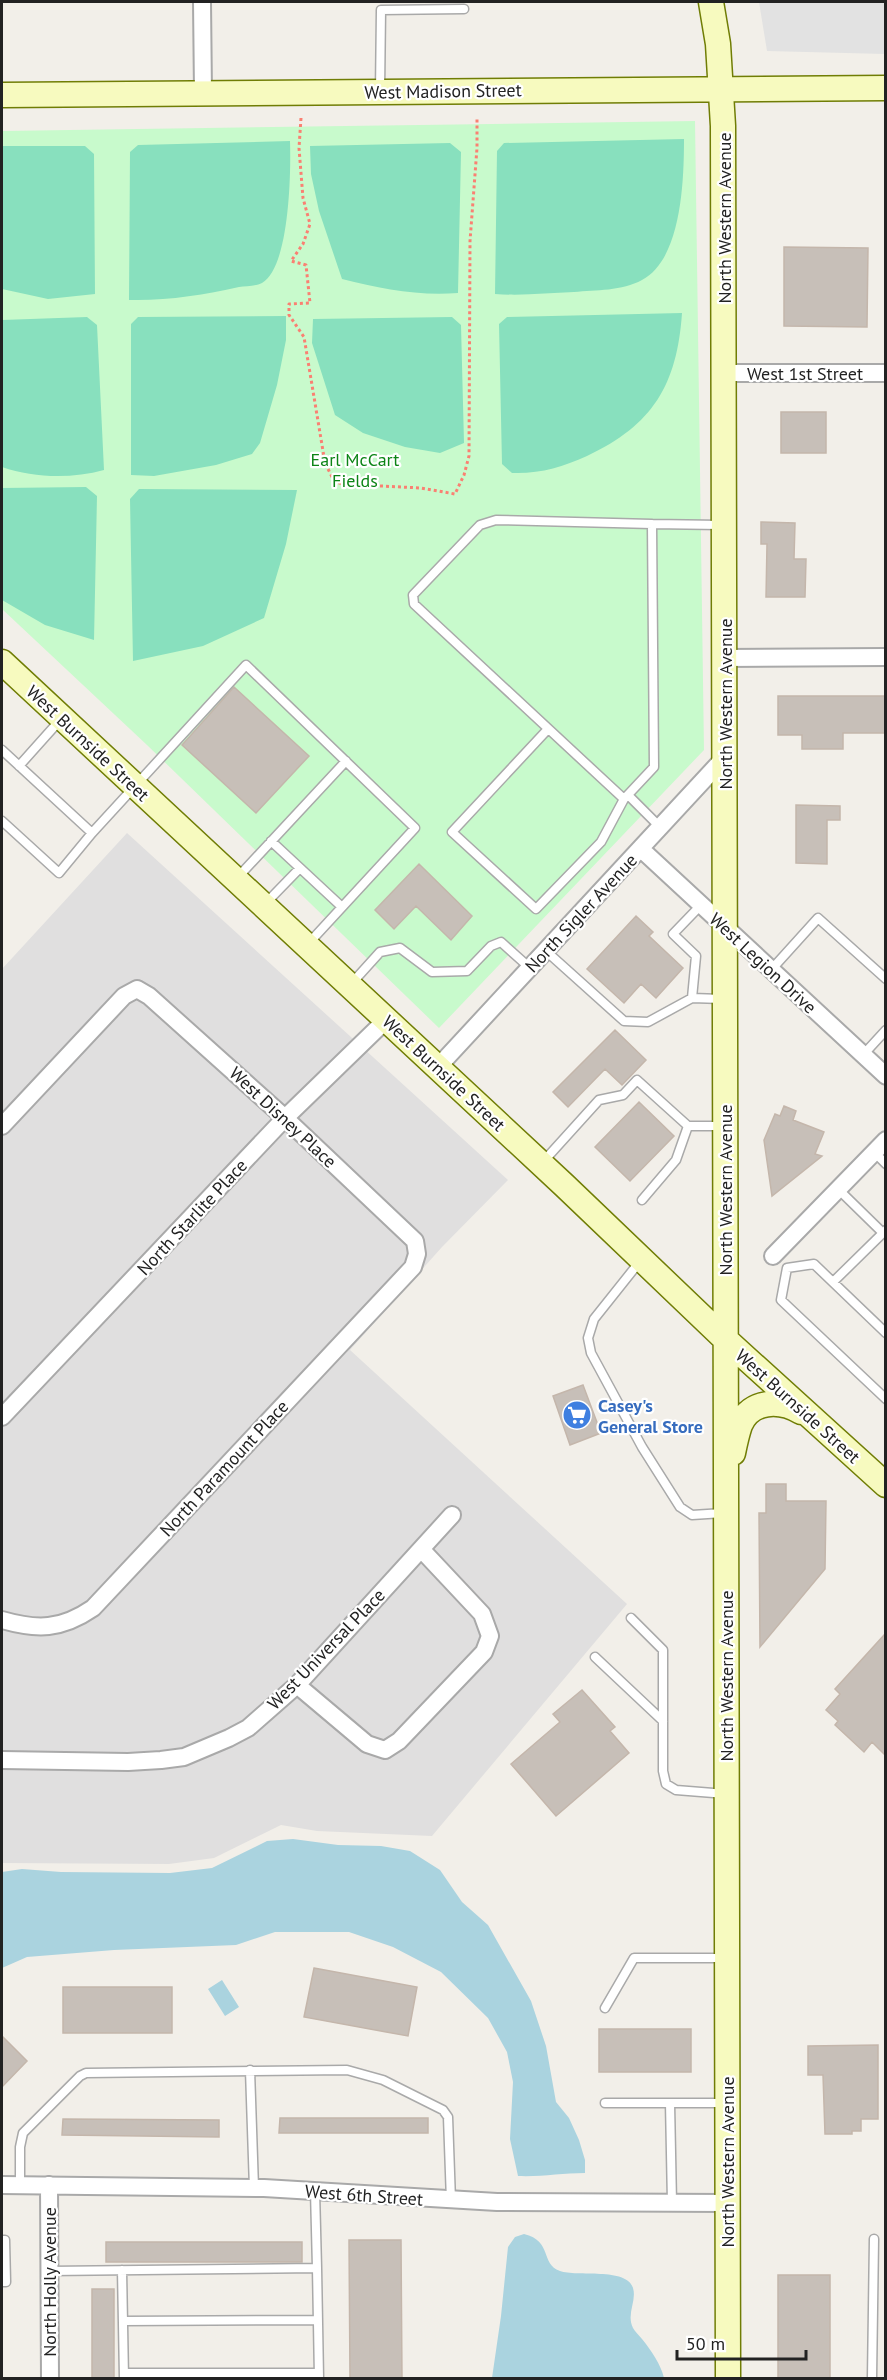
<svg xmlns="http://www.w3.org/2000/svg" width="887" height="2380" font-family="'PT Sans',sans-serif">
  <rect width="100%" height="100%" fill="#f2efe9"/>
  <path fill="#e0dfdf" d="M127,833L508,1180L442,1247L350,1350L627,1604L432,1836L317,1831L281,1825L214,1858L169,1864L2,1863V969Z"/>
  <path fill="#c8facc" d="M695,121L704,750L439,1028L147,745L2,609V131Z"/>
  <path fill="#88e0be" d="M684,139C684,179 682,259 642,280C622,291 596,290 574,292C548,293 522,296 495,294L497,151L504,143Z
    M290,141C291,170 290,267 262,283C256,286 246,286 239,287C203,295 166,301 129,300L130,152L138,145Z
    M450,143L461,152L458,293C418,296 381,289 342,279L319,211L311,174L310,146Z
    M2,146H85L94,154L95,294L48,299L2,289Z
    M682,313C677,385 653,425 587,456C562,467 540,474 512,473L502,464L499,324L507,317Z
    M286,316V340L277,385L260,443L252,454L216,465L154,476L131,475V324L138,317Z
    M87,317L97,325L104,470C71,479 34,478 2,467V320Z
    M452,317L461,325L464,443L440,453L405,447L363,433L335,415L312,343L313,319Z
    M86,487L97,496L94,640L45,625L2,600V488Z
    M139,489L297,490L286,544L264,618L203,646L133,661L130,499Z"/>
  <path fill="#e2e2e2" d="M759,2H885V54L767,51Z"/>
  <path fill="#aad3df" d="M293,1839L338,1845L381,1846L410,1851L440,1870L462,1902L488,1925L531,2001L546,2046L556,2102L569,2118L579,2140L585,2160V2173C562,2173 541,2177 518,2176L510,2139L513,2082L507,2052L488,2018L441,1972L393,1947L349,1932H275L236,1945L114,1950L27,1957L2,1968V1872L22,1869L61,1872L170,1873L212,1868L267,1841Z
    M222,1980L239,2007L225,2016L208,1989Z
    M524,2234C553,2241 540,2264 560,2271C576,2277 627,2267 633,2288C637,2301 626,2314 633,2328C635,2332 639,2335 642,2339C651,2350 661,2365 664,2378H492L501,2316L508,2247L515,2237Z"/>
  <path fill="#c7bfb8" stroke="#c4b6ab" stroke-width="1.5" d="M784,247L868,248L867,327L784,326Z
    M781,412H826V453H781Z
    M761,522L795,523L794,559H806L805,597H766L767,544H761Z
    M234,687L309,756L256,813L182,745Z
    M778,696H885V733H843V749H802V735H778Z
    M796,805L840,806V820H827V864L796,863Z
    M419,864L472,916L451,940L416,906L394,929L375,910Z
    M636,916L653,932L649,936L683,968L656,998L641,984L624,1003L587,969Z
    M615,1030L646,1060L622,1085L605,1069L568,1107L553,1092Z
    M639,1102L674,1136L630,1181L595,1147Z
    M784,1106L796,1111L793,1120L824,1132L815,1154L822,1156L772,1196L764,1140L775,1114L780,1116Z
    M583,1385L601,1433L570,1445L553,1396Z
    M766,1484H786V1501H826L825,1569L760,1647L759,1513H766Z
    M885,1634V1755L872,1742L864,1752L835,1725L838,1721L826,1710L840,1694L835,1689Z
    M582,1690L615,1727L610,1731L629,1753L556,1816L511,1764L560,1722L553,1714Z
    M314,1968L417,1987L408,2036L304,2017Z
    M63,1987H172V2033H63Z
    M599,2029H691V2072H599Z
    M2,2036L27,2061L2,2087Z
    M878,2045V2119H861V2131H852V2134H825L823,2075H808V2046Z
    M280,2118H428V2133H279Z
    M63,2119L219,2120V2137L62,2135Z
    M349,2240H401L402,2379H350Z
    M106,2242H302V2262H106Z
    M778,2275H830V2379H778Z
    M92,2289H114V2379H92Z"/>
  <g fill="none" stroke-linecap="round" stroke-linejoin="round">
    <g stroke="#a9a9a9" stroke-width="11">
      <path id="lane" d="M380,91L381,10L464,9
        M652,524L496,520L480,525L413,595L414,604L624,799L654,767L652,524L721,525
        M548,729L452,832L536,909L601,842L624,799
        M2,750L92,833L246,665L415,828L308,944
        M19,766L61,719
        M628,795L661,828
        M2,821L59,873L92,833
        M271,841L342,907
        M238,877L346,761
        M265,904L300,868
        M546,951L624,1021L648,1022L692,998L722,999
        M771,970L818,918L886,979
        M352,983L380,952L400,948L432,972L467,971L491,946L501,942L530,968
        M692,998L696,956L673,934L701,905
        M863,1055L886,1030
        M874,1152L886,1164
        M542,1163L599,1100L623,1095L637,1080L688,1126H722
        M838,1189L883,1233
        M642,1200L676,1160L688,1126
        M641,1260L594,1319L588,1338L591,1353L642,1447L680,1507L692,1515L723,1513
        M833,1282L886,1230
        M886,1333L814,1264L787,1268L781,1300L886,1399
        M631,1618L663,1650V1771L666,1784L676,1790L726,1794
        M595,1657L663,1721
        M605,2008L634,1958H726
        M250,2070L254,2188
        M605,2103H727
        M670,2103L672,2203
        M20,2185V2147L23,2133L80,2076L86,2073L347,2070L383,2080L443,2110L448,2117L451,2201
        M2,2240H5L6,2282H2
        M317,2268L319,2378
        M122,2270L124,2378
        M49,2271L317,2268L315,2191
        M123,2321L318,2320
        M124,2373H319
        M872,2378L874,2239"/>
    </g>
    <g stroke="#a9a9a9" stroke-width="20">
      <path id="street" d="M202,2L203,93
        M725,373H886
        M724,658L886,657
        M641,849L886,1076
        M437,1068L724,758
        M2,1126L124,996L137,989L149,996L285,1118L415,1241L417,1254L413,1267L93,1608C61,1630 37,1630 2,1620
        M773,1256L886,1140
        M2,1417L285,1118L386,1020
        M297,1685L367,1744L385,1750L399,1741L484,1652L490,1636L482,1614L421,1549
        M2,1760L128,1762L161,1760L184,1757L229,1738L248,1728L297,1685L452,1515
        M2,2185L264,2188L497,2202L728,2203
        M49,2185L50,2378"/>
    </g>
    <g stroke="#707d05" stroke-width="27">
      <path id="secondary" d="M711,2L718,44L723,126L728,2378
        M2,95L886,88
        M2,662L564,1185L725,1339L886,1485
        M733,1453C735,1443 737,1434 740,1425C751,1399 781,1400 801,1412"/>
    </g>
    <path stroke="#fa8072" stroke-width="3" stroke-dasharray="3 3" stroke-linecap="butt" d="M301,118L299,148L303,198L310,224L303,244L291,261L306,265L310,303L289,304V315L304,337L325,463L334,481L342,484L421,488L455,494L464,475L469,456L470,241L477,148V117"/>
    <use href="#lane" stroke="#fff" stroke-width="8"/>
    <use href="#street" stroke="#fff" stroke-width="16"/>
    <use href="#secondary" stroke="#f7fabf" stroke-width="24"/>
  </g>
  <defs>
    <g id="supermarket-disc" transform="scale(1.5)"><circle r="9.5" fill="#3f7fe0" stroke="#fff"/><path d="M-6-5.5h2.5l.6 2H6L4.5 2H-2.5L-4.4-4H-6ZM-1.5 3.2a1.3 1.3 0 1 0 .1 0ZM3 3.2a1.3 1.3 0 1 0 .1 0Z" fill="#fff"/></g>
  </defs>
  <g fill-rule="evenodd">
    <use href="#supermarket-disc" x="577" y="1415"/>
  </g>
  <g text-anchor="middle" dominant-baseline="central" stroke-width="4.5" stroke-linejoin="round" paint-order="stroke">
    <g font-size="18" fill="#222" stroke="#fff">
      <text transform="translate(443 91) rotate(-1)">West Madison Street</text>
      <text transform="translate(724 218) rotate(-90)">North Western Avenue</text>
      <text x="805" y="373">West 1st Street</text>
      <text transform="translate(725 704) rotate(-90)">North Western Avenue</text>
      <text transform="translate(88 743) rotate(43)">West Burnside Street</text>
      <text transform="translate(581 913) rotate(-47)">North Sigler Avenue</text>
      <text transform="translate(763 963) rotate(43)">West Legion Drive</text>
      <text transform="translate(444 1073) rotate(43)">West Burnside Street</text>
      <text transform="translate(283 1117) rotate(43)">West Disney Place</text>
      <text transform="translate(725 1190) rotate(-90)">North Western Avenue</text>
      <text transform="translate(192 1217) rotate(-47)">North Starlite Place</text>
      <text transform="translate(798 1406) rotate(42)">West Burnside Street</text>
      <text transform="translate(224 1468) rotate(-47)">North Paramount Place</text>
      <text transform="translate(326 1649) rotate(-46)">West Universal Place</text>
      <text transform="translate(726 1676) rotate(-90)">North Western Avenue</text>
      <text transform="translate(727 2162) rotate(-90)">North Western Avenue</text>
      <text transform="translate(364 2195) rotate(4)">West 6th Street</text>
      <text transform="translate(49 2282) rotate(-90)">North Holly Avenue</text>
    </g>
    <g font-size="18" fill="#0c8416" stroke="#fff">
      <text x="355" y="459">Earl McCart<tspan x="355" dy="21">Fields</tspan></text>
    </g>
    <g font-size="18" font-weight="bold" fill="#366cbe" stroke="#fff" text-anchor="start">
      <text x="598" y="1405">Casey's<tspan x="598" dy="21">General Store</tspan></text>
    </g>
  </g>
  <rect width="887" height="2380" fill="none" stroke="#222222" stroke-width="6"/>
  <path d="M677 2350v9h129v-9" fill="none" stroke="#222222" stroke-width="3"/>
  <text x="686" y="2350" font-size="18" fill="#222222" stroke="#ffffff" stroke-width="4.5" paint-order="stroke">50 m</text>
</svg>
